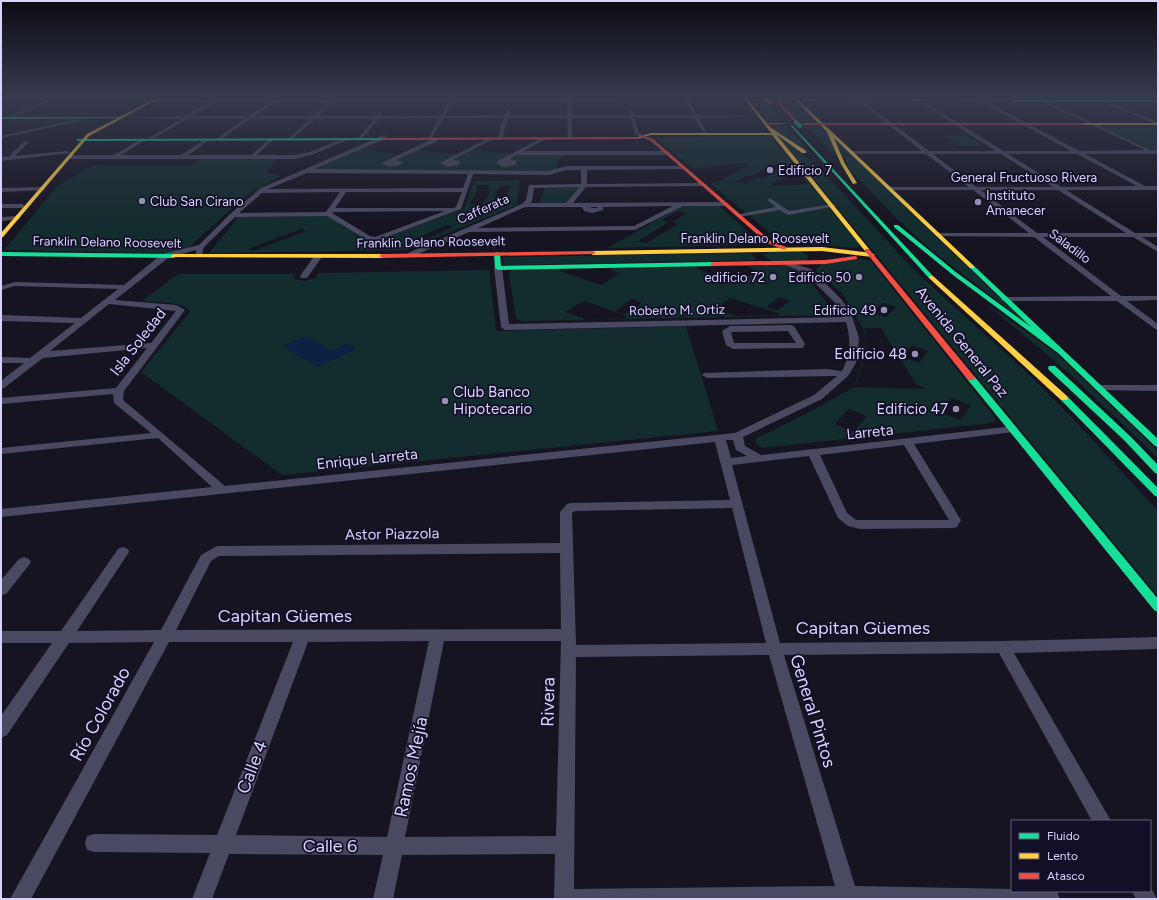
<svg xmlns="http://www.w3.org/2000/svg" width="1159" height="900" font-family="Figtree,sans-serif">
  <rect width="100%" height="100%" fill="#161421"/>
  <path fill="#132c2d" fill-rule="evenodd" d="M764,101L783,122L768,120L752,103Z
    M782,102L797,104L815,121L801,122Z
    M778,125H786L816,160L775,129L774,127Z
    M805,125L820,127L828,135L838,159Z
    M1097,125L1158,126V151H1154Z
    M944,135L967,136L983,146H959Z
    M772,136L776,143L861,246L855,248L797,243L776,238L655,137ZM743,163L749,165L716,183H711L693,169ZM775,163L785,166L764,179L757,177L746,184L735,182L747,175L752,176ZM798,170L808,184L776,186L771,185Z
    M779,137L816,164L918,274L1021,367L1077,423L1158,511V596Z
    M834,138L1027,324L929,248L896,218L851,171Z
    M361,149L405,156L417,150L461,155L472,150L508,154H567L558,160L556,169L551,172L312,169Z
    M202,158L277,159L266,172L281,176L248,194L187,249L168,253H140L4,250L57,186L94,165L190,166Z
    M520,180L517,205L407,250L209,253L240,215H327L367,239L375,241L464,209L474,181ZM476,185H489L490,192L482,205L469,204L477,192ZM500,186H512L507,194L508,206L496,207L495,192ZM447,225L453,227L408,247L401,245ZM301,229L306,231L253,251L248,249Z
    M545,186H582L569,203L539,205Z
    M682,206H719L760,242L750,245L607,248ZM678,211L687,213L673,222L678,224L646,243L638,241L669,222L662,220Z
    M768,252H800L809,256L806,260L773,261L764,257V254Z
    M751,253L757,260L504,265L503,257Z
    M861,259L871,261L996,419L995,422L983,424L762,448L755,442L757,438L794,420L854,387L864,357L866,340L863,328L842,293L815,270L822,264ZM883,303L896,307L886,317L872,313ZM864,328H881L916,384L926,389L855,387C861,368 870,348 864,328ZM912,345L928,351L919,363L902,357ZM951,398L971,405L961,420L941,413ZM849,409L867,416L853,432L835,424Z
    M784,265L799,270L805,275L833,310L826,315L523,321L516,319L509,272L514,269ZM745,265L756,271L739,282L696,269L700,266ZM561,268H611L612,271L620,273L601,285L560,271ZM779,297L790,301L778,310L766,307ZM730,298L778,313L780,315L737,316L716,309ZM632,299L642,303L624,314L615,311ZM584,301L625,315L627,318L583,320V318L565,312Z
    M489,270L496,331L686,326L718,431L282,475L141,372L190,312C186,301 153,302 142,301L178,274H296L294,279L305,281L317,277V273Z
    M984,302L1056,353L1158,451V458L1069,373Z"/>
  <path fill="#0d2144" d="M306,336L331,351L347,343L357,349L317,367L283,346Z"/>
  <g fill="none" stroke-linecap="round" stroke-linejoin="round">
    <path fill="#4a4962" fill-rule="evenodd" d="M56,96H62L8,119L6,117L49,99H1V97Z
      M452,96H456L454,99H567V96H571V99H684L683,96H687L689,99H746L747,101H690L697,115L762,116L699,118L708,135L706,136L694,118H635L639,133L642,135L640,136L635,134L631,118H572V138L570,139L568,138L567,118H508L502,139L500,140L498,139L503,118H444L430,140L428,139L439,118L379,119L360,140L358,139L374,119H315L291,140L289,138L310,119H251L220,140L218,138L245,119H187L151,140L149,138L181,119L120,118L185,116L209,102H143L144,100L331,99L335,97L337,98L336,99H450ZM686,101L693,115H635L631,109L629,110L630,115H572L571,102ZM215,102H269L249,116H192ZM275,102H328L313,116H255ZM333,102H449L441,116H381L383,113L381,112L376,116H318ZM453,102H567V115H509L510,110L508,109L504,115L445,116Z
      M851,96H856L929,151H996L910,96H915L1003,151H1071L970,96H976L1079,151L1145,150L1030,96H1036L1150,150H1158V154H1085L1145,186H1158V190H1066L1135,233H1158V237H1142L1158,247V252L1133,237H1043L1121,296H1158V300L1127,301L1158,324V331L1117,301H1002L1001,299L1005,297L1111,296L1034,237L936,236L935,235L938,233H1029L973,190H888L887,189L890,187H969L926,154H850L852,151H922ZM933,154H1001L1053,187H976ZM1008,154H1077L1137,186L1061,187ZM981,190H1058L1126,233H1037Z
      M1088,96H1094L1158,122V125Z
      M1147,96L1158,98V101L1148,97Z
      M78,119L80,121L1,138V136Z
      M384,135L386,136L383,140L314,169L549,171L566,166H683L685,169L587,170V184L703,183L706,185L705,186L586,187L573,203L725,202L728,204L725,206H683L635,230L469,232L411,257H408V253L522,204L526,200L529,185L581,184V170H566L549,175L473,174L461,209L376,241L366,239L327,216L235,217L204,247L202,254H196V250L168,258L115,300L176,305L185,310L124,391L123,400L225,486L735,433L814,395L837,376L707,378L702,375L704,373L826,369L842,371C851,354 851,339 846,322L505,330L501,327L494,268L498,266L502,268L509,324L844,317L835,303L805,273L780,263L784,261L811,269L841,299L851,313L859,338L856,363L848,376L822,399L743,437L745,446L761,455L1014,426L1019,429L1014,432L914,444L961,520L957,527L953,528L860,529L848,526L838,518L809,456L732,465L780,643L1003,641L1158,637V649L1014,653L1111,821H1092L999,653L784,655L855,886L1012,889V891H1054L1057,892L1060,899H554L555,854L402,855L393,899H373L383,855L229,854L212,899H192L210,853L94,852L87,850L85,843L87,836L94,834L217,835L293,642H169L31,899H10L154,642L69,643L7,735L1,738V716L52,643H1V631H61L118,549L123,547L128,549L129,552L77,631L161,630L201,555L217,546L560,543V512L567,504L571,503L730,500L715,442L1,517V509L212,487L158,438L1,454V448L151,433L114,403L113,394L1,404V398L116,388L147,348L43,358L4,388L1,389V381L24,363H1V357L30,358L75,323L1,321V315L81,318L118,289L15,286L1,290V286L15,282L124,285L162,254L199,245L230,214L261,188ZM307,173L468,174L463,188L268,189ZM580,187L566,203H530L532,201L534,188ZM340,192L326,212L239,213L262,193ZM346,192H462L456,207L453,208H335ZM673,206L634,226L478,228L525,207H582L584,211L592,213L603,210V207ZM593,207H597L598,208H589ZM445,211L375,237L370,236L332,213L333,212ZM109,304L176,311L151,343L50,351ZM726,440H733L736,450L747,456L731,458ZM904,445L949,520H856L847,513L820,455ZM732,508L766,643L576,645L572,513L575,511ZM560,553L561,629L176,630L211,561L219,556ZM429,641L387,837L236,835L308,642ZM444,641H561L556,836L405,837ZM769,655L835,886L574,889L576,657Z
      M143,138L145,140L121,155H181L207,138L209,140L188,155H251L271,138L273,140L257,155H295L310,152L345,138L349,139L314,154L295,159H69L66,157L69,155H114Z
      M434,138L438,139L436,142L396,160L403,162C397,168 388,168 382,163Z
      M489,138L493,139L452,160L460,161L459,165L448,167L440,163Z
      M542,138L544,140L523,151H667L670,153L667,155H517L509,159L517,161L515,165L504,167L496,163L499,160Z
      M26,140L28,143L15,156L67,151L70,153L1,161V157H8Z
      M42,187L45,189L44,190L1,192V188Z
      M770,198L789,211L833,204L836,206L788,215L780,210L738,217L735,215L776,207L767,200Z
      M1,204H22L25,206L22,208H1Z
      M18,216L20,217V219L1,221V217Z
      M315,255L322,257L307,278H301L300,276Z
      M791,325L794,326L805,344L803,348L733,349L726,345L722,331L730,326ZM788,331L796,343H734L731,332Z
      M1099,385H1158V391L1096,390L1094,388Z
      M24,557L29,559L31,562L29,565L6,594L1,595V580L19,559Z
      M1150,886L1157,899H1136L1132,891H1150Z"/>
    <path fill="#16e098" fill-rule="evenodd" d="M1013,100H1158V102H1012Z
      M1,117H118L120,118L1,119Z
      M790,125H792L933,276V278H929Z
      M383,138L384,140L78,141L76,140L78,139Z
      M894,225H898L957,273L1031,327L969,267L974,266L1158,439V447L1155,446L1058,353L953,275L894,227Z
      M1,252L174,254L177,256L174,258L1,256Z
      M497,252L500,254L501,266L713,262L716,264L713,266L498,270L495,268L494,254Z
      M1049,366H1055L1131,437L1158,465V474L1155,473L1125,441L1049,370L1048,368Z
      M968,376H974L1158,599V612L1154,610L968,380L967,378Z
      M1061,396H1067L1158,488V497L1155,496L1061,400L1060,398Z"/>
    <path fill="#ffcf43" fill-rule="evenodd" d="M160,96H164L89,136L3,237L1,238V233L87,134Z
      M742,96H745L770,127L806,151V153H802L776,134L869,249V251H865L772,135H651L637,139L635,138L651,133H771Z
      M791,96H794L974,266V268H970L834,138L845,164L857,183L853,184L841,164L827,132Z
      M1081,123H1158V125H1082Z
      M822,247L872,253L875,255L872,257L822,251L593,255L590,253L593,251Z
      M174,254H382L385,256L382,258L172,257L171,256Z
      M929,276H933L1067,396L1068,398L1067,400H1061L929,278Z"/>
    <path fill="#f24e42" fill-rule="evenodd" d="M745,99L1013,100L1015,101H779L797,121L796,123L777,103V101H746Z
      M766,123H784L786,124L767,125Z
      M802,123H1082L1084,124L1082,125H803Z
      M639,134L653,139L771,241L786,247V249H782L767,243L651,141L639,136Z
      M637,137L638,139L383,140L381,139L383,138Z
      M865,249H869L974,376L975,378L974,380H968L865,251Z
      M593,251L595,252V254L382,258L379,256L382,254Z
      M855,256L857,257V259L826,264L713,266L710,264L713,262L826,260Z"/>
    <path stroke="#16e098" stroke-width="4" d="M796,122L800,126"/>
    <path stroke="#ffcf43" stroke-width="4" d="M767,99L770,102"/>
  </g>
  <linearGradient id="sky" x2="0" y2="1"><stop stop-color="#0c0b12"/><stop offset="0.43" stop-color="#363a4e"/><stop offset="1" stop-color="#363a4e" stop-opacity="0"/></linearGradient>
  <rect width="1159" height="222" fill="url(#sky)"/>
  <g fill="#9591b1" stroke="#130f26" stroke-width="1.5">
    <circle cx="770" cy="170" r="4"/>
    <circle cx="142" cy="201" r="4"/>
    <circle cx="978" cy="202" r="4"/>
    <circle cx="773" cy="277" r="4"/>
    <circle cx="859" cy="277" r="4"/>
    <circle cx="884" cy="310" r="4"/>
    <circle cx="915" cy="354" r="4"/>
    <circle cx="445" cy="401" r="4"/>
    <circle cx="956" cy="409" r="4"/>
  </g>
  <g text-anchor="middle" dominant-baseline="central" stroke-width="3.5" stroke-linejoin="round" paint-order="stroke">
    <g font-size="13" fill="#d9d4ff" stroke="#130f26" text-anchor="start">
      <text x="778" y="170">Edificio 7</text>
      <text x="986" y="195">Instituto<tspan x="986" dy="15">Amanecer</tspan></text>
      <text x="150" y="201">Club San Cirano</text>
      <text x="765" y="277" text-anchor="end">edificio 72</text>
      <text x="851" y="277" text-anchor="end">Edificio 50</text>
      <text x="876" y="310" text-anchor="end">Edificio 49</text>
    </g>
    <g font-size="13" fill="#d9d4ff" stroke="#130f26">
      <text x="1024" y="177">General Fructuoso Rivera</text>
      <text transform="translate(483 209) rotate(-24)">Cafferata</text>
      <text x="755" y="238">Franklin Delano Roosevelt</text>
      <text transform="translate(107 242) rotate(1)">Franklin Delano Roosevelt</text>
      <text transform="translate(431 242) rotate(-1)">Franklin Delano Roosevelt</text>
      <text transform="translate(1070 246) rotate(37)">Saladillo</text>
      <text transform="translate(677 310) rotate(-1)">Roberto M. Ortiz</text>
    </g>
    <g font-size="15" fill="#d9d4ff" stroke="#130f26">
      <text transform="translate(138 342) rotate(-52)">Isla Soledad</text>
      <text transform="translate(962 342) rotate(51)">Avenida General Paz</text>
      <text transform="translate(870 432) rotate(-6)">Larreta</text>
      <text transform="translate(367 459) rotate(-6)">Enrique Larreta</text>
      <text transform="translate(392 534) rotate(-1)">Astor Piazzola</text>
    </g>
    <g font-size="15" fill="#d9d4ff" stroke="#130f26" text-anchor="end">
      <text x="907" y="354">Edificio 48</text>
      <text x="453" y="392" text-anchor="start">Club Banco<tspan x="453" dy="17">Hipotecario</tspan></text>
      <text x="948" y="409">Edificio 47</text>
    </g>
    <g font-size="18" fill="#d9d4ff" stroke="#130f26">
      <text x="285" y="616">Capitan Güemes</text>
      <text x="863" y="628">Capitan Güemes</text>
      <text transform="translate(548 702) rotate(-89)">Rivera</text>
      <text transform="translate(813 711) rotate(73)">General Pintos</text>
      <text transform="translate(100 714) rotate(-61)">Río Colorado</text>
      <text transform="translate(252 767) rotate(-69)">Calle 4</text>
      <text transform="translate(411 767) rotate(-78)">Ramos Mejía</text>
      <text x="330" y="846">Calle 6</text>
    </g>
  </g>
  <rect width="1159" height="900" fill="none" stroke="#d9d4ff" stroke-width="4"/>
  <rect x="1011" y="820" width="140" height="72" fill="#130f26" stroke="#625e7d"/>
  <rect x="1019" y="833" width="20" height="6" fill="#16e098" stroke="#625e7d"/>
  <text x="1047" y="840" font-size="12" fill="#d9d4ff">Fluido</text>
  <rect x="1019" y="853" width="20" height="6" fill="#ffcf43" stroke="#625e7d"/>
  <text x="1047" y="860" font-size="12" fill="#d9d4ff">Lento</text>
  <rect x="1019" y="873" width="20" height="6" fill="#f24e42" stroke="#625e7d"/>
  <text x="1047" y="880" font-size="12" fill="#d9d4ff">Atasco</text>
</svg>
